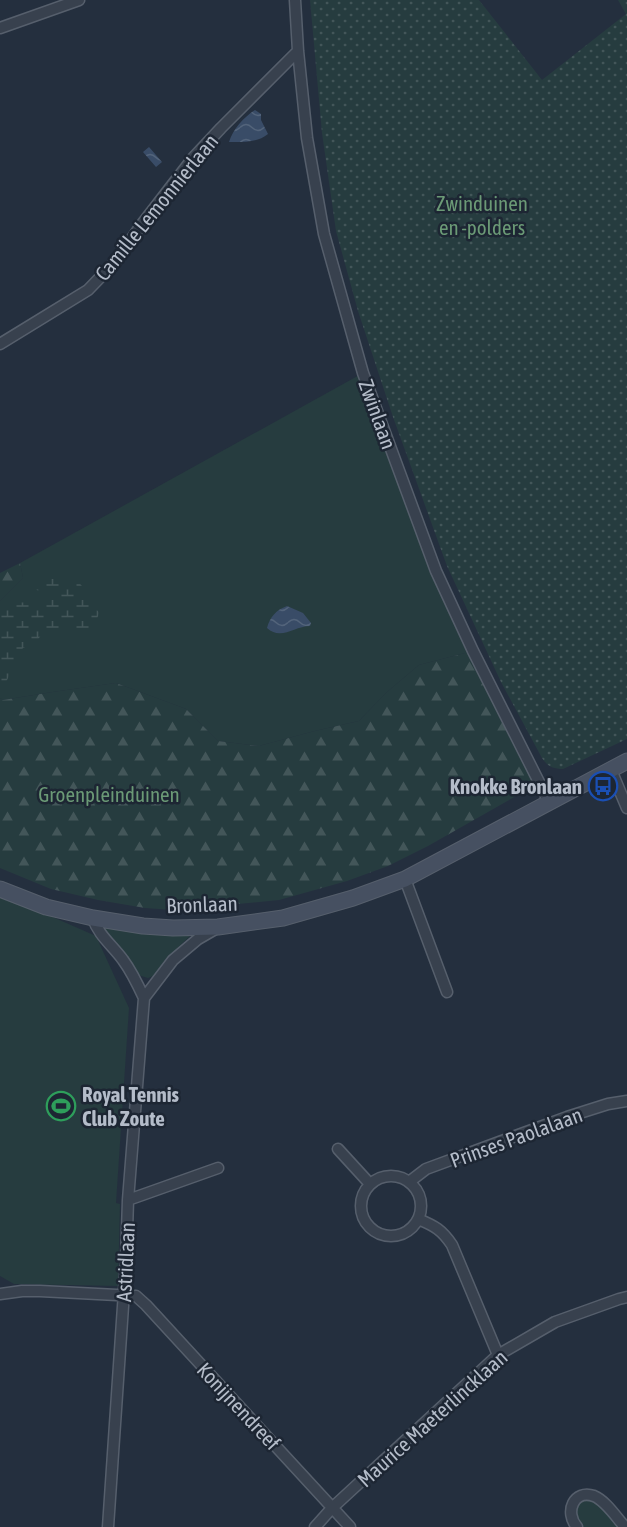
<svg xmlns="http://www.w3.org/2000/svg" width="627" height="1527" font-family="'Asap Condensed',sans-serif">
  <defs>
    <pattern id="forest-firs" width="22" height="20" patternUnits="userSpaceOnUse" patternTransform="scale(1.5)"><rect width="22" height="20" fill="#263c3f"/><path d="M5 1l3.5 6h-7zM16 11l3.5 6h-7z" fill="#435659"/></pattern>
    <pattern id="wetland-marsh" width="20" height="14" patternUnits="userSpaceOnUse" patternTransform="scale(1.5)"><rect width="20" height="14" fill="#263c3f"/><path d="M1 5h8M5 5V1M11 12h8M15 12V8" fill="none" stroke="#435659"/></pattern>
    <pattern id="park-dots" width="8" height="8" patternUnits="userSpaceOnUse" patternTransform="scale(1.5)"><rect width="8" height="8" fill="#263c3f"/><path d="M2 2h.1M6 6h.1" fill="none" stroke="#435659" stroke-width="1.8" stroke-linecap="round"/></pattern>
    <pattern id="water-waves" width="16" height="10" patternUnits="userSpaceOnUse" patternTransform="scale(1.5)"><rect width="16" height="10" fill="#394c67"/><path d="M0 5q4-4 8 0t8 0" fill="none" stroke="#53647b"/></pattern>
  </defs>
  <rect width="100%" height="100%" fill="#242f3e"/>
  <path fill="#263c3f" d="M363,373L473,651L419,665L386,693L359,721L315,731L259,746L218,741L186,709L116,683L53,692L3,700L0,698V601L23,578L20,563Z
    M0,894L96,936L129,1008L116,1203L120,1204L118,1286L14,1284L0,1276Z
    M106,927L191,933V935L165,960L153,976L148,978L138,975L122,949L104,929Z
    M588,1499L597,1502L620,1527H582L577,1522L575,1508L583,1500Z"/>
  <path fill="url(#forest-firs)" d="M20,563L23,578L0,601V573Z
    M473,651L539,783L428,846L388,866L347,881L279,900L174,910L145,908L98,900L51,889L0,868V698L3,700L53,692L116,683L186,709L218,741L259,746L315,731L359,721L386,693L419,665Z"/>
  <path fill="url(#wetland-marsh)" d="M58,576C65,580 72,578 78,582C84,586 85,594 92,598L94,605L99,613L95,625L91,629H49L45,630L36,642L23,648L13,663L11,672L0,694V611C11,599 15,604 28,602C33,602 38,600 43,599L46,596L44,592L33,589L32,587L35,580Z"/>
  <path fill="url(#park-dots)" d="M310,0H479L542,80L626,14L618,0H627V739L563,769C553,769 547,766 542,758L501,682L447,566L393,417L358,311L336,231L322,133Z"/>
  <path fill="url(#water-waves)" d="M255,110L261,114V120L268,134C257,143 242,142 229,142C233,129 244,117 255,110Z
    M149,147L162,162L156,167L143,152Z
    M287,606L303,613L311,623L310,626C294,626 281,641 267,628C270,617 276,610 287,606Z"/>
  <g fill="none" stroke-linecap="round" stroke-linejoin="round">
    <g stroke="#565f6c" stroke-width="13">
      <path id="street" d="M295,0L298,51L307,138L324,234L363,373L436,571L473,651L549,802
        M0,28L79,0
        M0,344L88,290L116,261L142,224L193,158L221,128L298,51
        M611,770L627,808
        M405,879L447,992
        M93,918C98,935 113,946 123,960C132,972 138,985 144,998
        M338,1149L370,1184
        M361 1206a30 30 0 1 1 60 0a30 30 0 1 1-60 0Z
        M409,1182L426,1169L567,1117L608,1104L627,1101
        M128,1200L218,1168
        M418,1219C435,1226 442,1230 452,1245L498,1355
        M0,1294L22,1291H40L136,1296L146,1305L350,1527
        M108,1527L126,1262L128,1200L144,998L173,960L198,939L217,928
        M315,1527L332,1508L498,1355L555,1322L619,1299L627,1297
        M577,1527C564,1512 574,1489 594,1496C606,1501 616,1517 625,1527"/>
    </g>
    <g stroke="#565f6c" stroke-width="17">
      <path id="secondary" d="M0,889L46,907L93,918L143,926L173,928L218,927L283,918L353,898L405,879L627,761"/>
    </g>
    <use href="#street" stroke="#38414e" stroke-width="10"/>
    <use href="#secondary" stroke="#465061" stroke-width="15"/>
  </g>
  <defs>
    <g id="bus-ring" transform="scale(1.5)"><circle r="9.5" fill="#1d2633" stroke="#1a4fb4" stroke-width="1.5"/><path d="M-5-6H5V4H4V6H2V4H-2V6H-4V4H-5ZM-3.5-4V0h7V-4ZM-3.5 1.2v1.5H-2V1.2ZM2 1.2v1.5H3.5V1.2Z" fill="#1a4fb4"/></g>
    <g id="stadium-ring" transform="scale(1.5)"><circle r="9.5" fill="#1d2633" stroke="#2e9e5b" stroke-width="1.5"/><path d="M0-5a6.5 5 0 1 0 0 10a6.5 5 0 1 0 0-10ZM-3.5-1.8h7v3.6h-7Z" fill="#2e9e5b"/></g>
  </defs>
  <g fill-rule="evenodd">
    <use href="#bus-ring" x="603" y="786"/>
    <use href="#stadium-ring" x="61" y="1106"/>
  </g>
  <g text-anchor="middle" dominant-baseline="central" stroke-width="5" stroke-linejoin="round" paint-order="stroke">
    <g font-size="21" fill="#6b9a76" stroke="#1d2633">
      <text x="482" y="203">Zwinduinen<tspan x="482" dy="24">en -polders</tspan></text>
      <text x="109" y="794">Groenpleinduinen</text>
    </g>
    <g font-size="21" fill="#b4bcc9" stroke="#1d2633">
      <text transform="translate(156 207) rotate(-51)">Camille Lemonnierlaan</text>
      <text transform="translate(378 414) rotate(70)">Zwinlaan</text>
      <text transform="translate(202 904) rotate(-2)">Bronlaan</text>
      <text transform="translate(516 1137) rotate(-20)">Prinses Paolalaan</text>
      <text transform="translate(125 1262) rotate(-87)">Astridlaan</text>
      <text transform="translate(239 1406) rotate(47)">Konijnendreef</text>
      <text transform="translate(432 1418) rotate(-42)">Maurice Maeterlincklaan</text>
    </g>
    <g font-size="21" font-weight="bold" fill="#b4bcc9" stroke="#1d2633" text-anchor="end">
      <text x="582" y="786">Knokke Bronlaan</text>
      <text x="82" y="1094" text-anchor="start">Royal Tennis<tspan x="82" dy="24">Club Zoute</tspan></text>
    </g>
  </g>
</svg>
